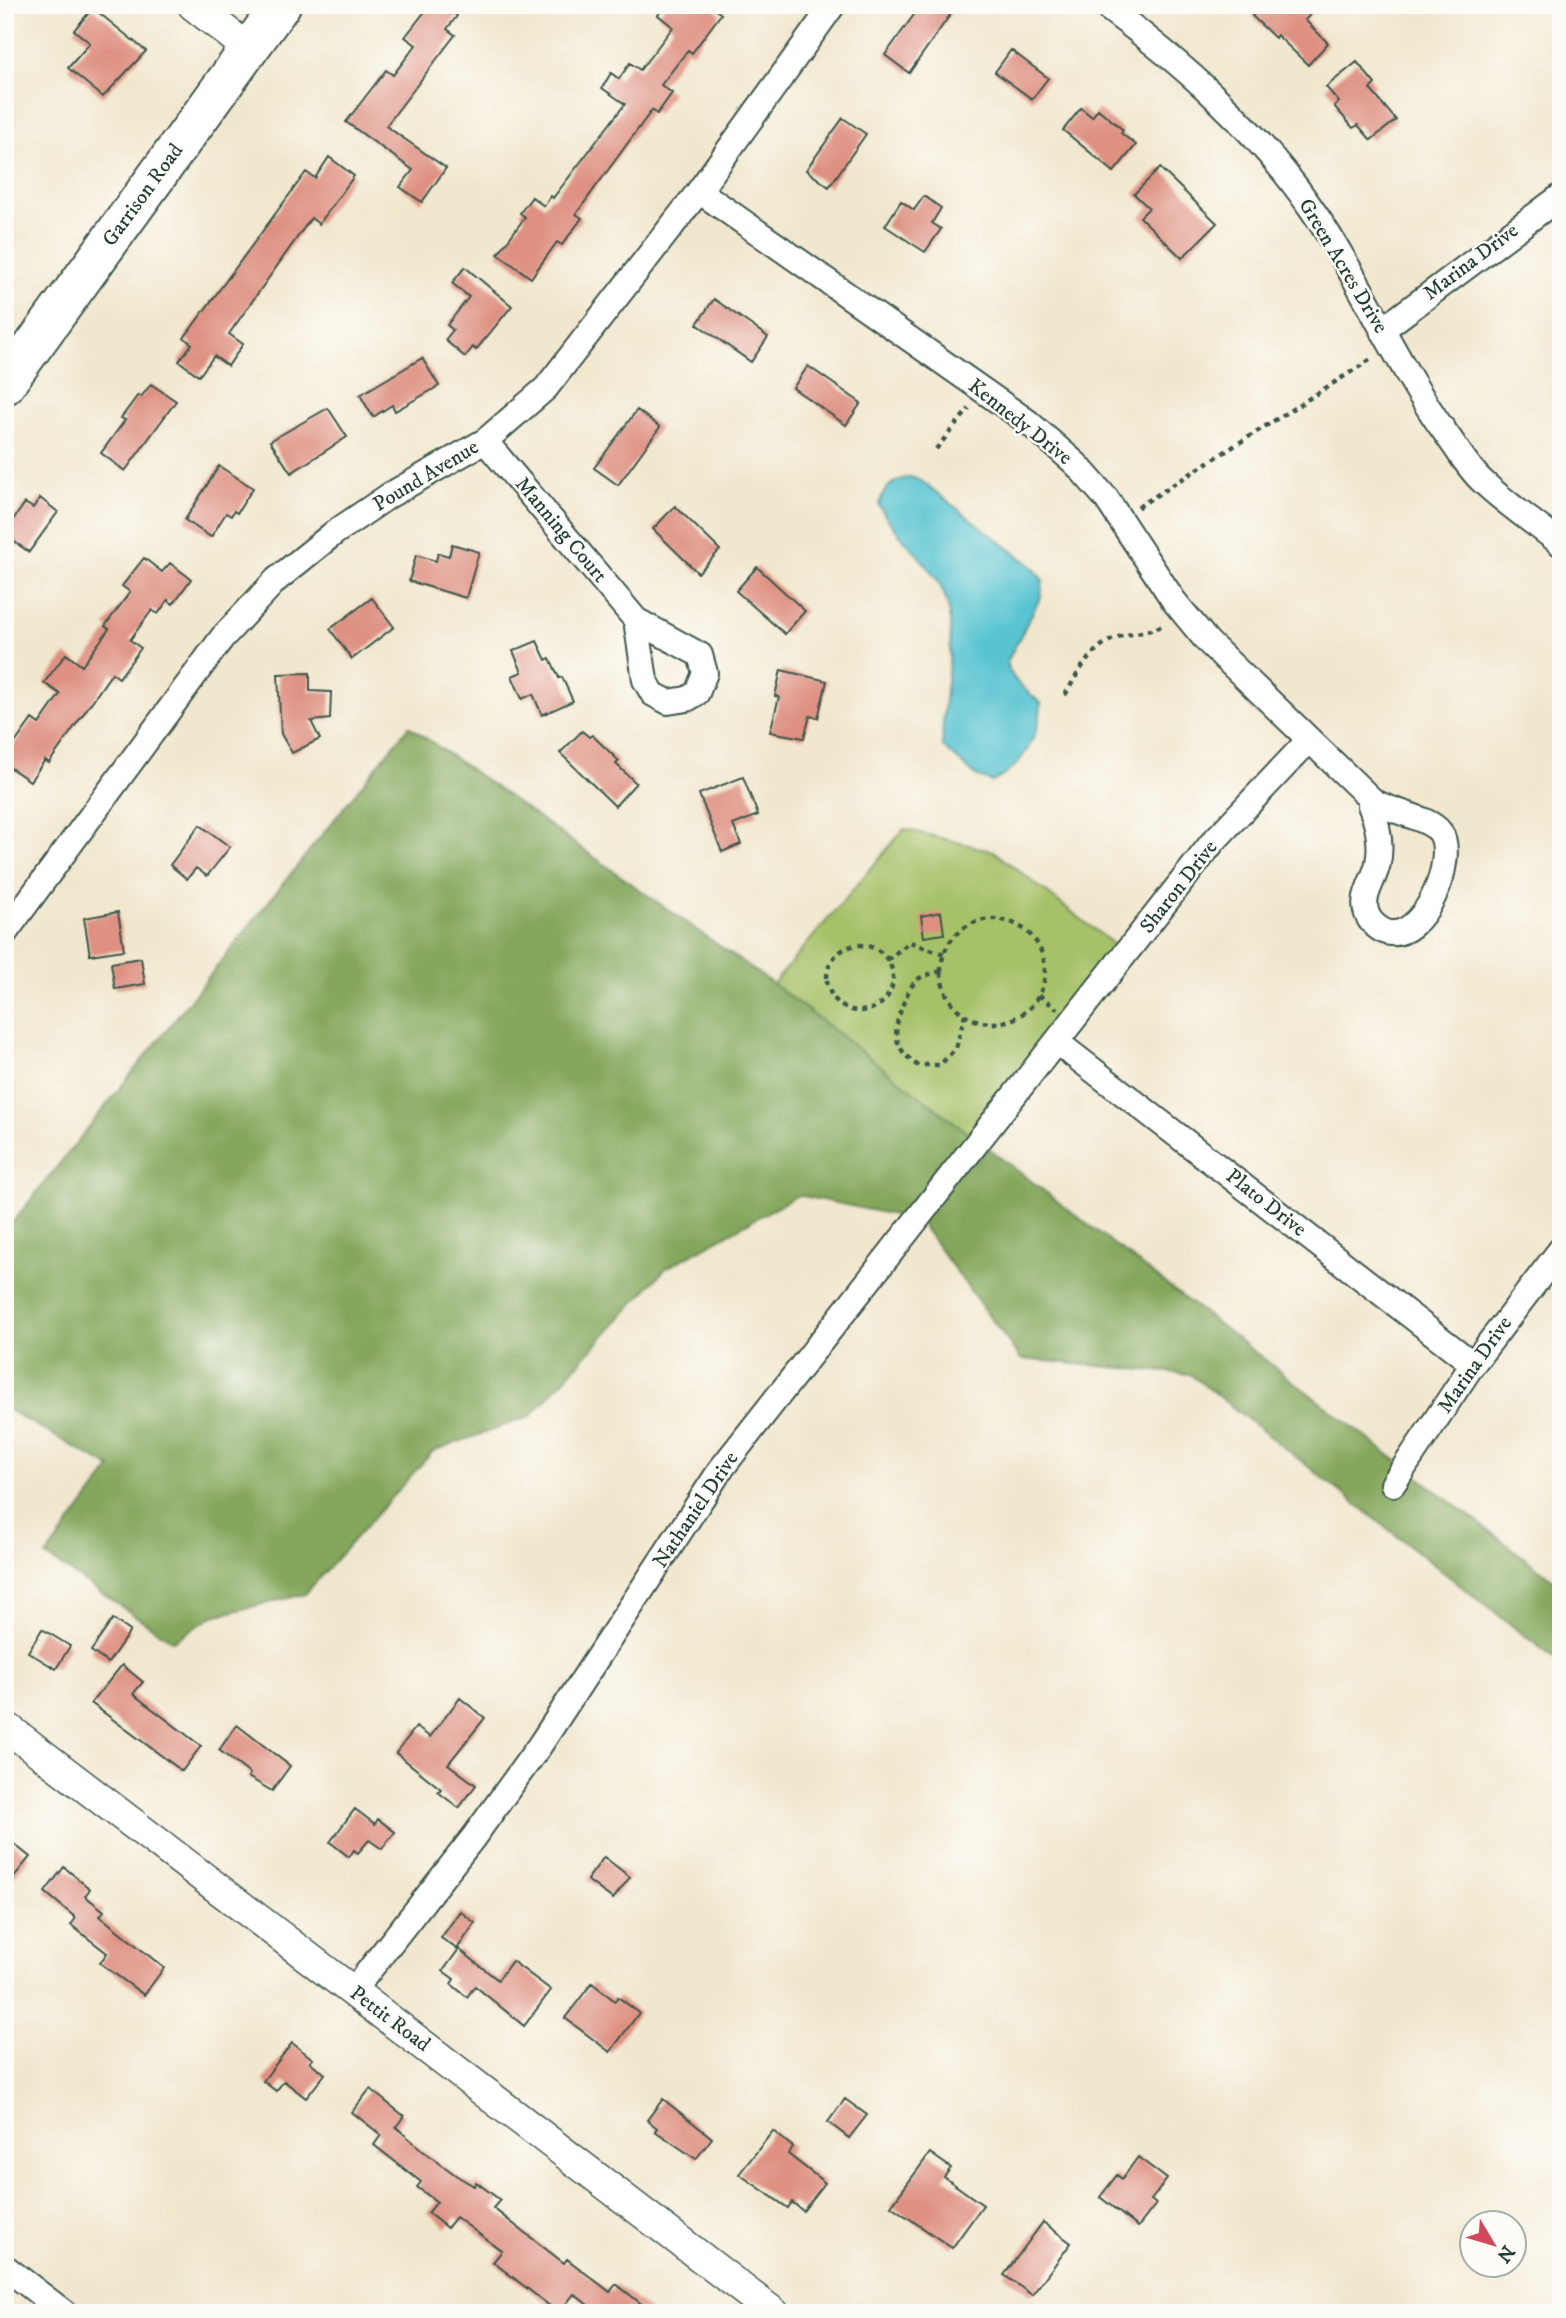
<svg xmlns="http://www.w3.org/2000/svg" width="1566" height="2318" font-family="'IM FELL DW Pica',serif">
  <rect width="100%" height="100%" fill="#fdfcf7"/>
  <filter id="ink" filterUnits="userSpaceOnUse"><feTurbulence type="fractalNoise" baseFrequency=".0143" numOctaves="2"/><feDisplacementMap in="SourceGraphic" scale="14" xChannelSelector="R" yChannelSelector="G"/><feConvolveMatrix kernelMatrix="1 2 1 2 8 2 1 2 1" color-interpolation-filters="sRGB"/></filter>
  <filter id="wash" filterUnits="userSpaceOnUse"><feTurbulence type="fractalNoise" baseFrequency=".00686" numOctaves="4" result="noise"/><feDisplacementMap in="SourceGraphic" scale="28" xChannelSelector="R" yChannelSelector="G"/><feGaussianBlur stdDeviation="1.57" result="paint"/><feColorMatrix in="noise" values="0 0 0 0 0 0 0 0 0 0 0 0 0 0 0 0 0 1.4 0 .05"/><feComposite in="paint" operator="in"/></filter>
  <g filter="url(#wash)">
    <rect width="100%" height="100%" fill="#f1e7ce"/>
    <path fill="#a6c167" stroke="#627f4e" stroke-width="2" d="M904,829L993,851L1117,947L972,1136L773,984Z"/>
    <path fill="#84a75c" stroke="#527248" stroke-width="2" d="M409,726L773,984L1561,1586V1664L1190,1374L1021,1359L918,1220L798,1195L665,1269L531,1416L433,1451L305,1594L213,1616L173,1641L46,1556L111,1468L5,1408V1232Z"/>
    <path fill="#58c4d1" stroke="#3c8082" stroke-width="2" d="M911,477L923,482L1034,568L1043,581L1041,596L1007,662C1010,681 1028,692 1041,703C1041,734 1021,769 992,782L976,776L943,747C939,700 962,634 943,591C928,559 895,536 879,505C884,487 893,480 911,477Z"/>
    <g id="blocks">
      <path fill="#de9081" d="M430,5H443L457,16L447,29L455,35L386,126L446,168L422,202L400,187L413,170L346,122L386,70L393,75L416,45L405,37Z
        M666,5H710L721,14L692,53L688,50L661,85L672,93L657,114L652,110L576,214L582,218L562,245L557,242L531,278L498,254L525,217L520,213L532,197L544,206L551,196L553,198L625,104L602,88L611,73L619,79L630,63L640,70L673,27L658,15Z
        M924,5H957L909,73L885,55L916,12L918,13Z
        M1262,5H1319L1305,20L1328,43L1308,65L1277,35L1275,38L1252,16Z
        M93,8L146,51L103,97L68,68L90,43L74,30Z
        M1011,50L1048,78L1032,99L995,72Z
        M1357,62L1375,84L1370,89L1396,120L1371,140L1358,125L1353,128L1334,106L1339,102L1326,87Z
        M1081,108L1092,117L1098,109L1123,130L1121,133L1136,145L1114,172L1063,130Z
        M843,118L866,134L829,187L806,170Z
        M329,157L354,176L319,224L311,218L229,334L243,344L228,366L214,356L199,376L179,361L192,344L184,338L306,172L315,178Z
        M1160,168L1217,223L1182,258L1140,217L1149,208L1134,194Z
        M924,196L941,208L932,223L941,229L925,252L885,226L901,201L914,210Z
        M465,267L512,306L476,350L473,347L465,357L445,340L453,330L447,325L469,297L452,283Z
        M714,299L768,337L751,362L697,324Z
        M422,358L439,386L395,411L392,405L373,417L360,395Z
        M808,366L861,403L846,425L793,388Z
        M151,384L176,401L125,471L101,453L125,420L121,418L138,395L141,397Z
        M328,408L347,437L291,473L270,441Z
        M637,410L660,427L618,485L594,468Z
        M219,466L253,488L237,513L234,511L231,516L226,513L211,537L185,520Z
        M40,498L58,512L29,552L5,535V531L25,503L33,508Z
        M675,506L720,550L698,573L653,529Z
        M452,544L479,552L466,598L409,581L416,555L436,561L438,553L449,556Z
        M144,558L162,572L170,563L191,579L173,604L168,600L158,614L152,610L130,640L141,648L119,678L112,673L49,763L45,760L30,781L5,764V757L32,719L39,724L60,694L44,683L66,654L82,666L109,629L105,626L130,592L122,586Z
        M757,567L805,611L785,634L736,591Z
        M372,598L394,627L352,659L330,629Z
        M537,641L546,660L550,658L559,678L562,677L573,701L542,715L533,694L522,699L512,676L522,672L513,651Z
        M781,670L827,681L818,718L810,716L804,738L770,732L779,697L775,696Z
        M310,673V691L331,692L330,719L311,721L320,739L292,753L281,734L278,674Z
        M582,731L589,737L592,735L619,761L616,764L636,783L615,806L560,753Z
        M743,777L758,815L733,825L741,844L722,852L699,794Z
        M200,825L230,847L207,876L196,868L187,879L170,865Z
        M118,912L124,950L90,955L84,918Z
        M941,912L944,934L924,937L921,916Z
        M141,958L145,984L115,989L111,963Z
        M113,1619L130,1631L108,1663L91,1651Z
        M42,1629L70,1646L56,1669L28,1652Z
        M122,1665L143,1682L133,1694L201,1746L182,1771L91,1703Z
        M460,1698L485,1718L448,1764L476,1785L459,1808L438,1792L441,1789L396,1753L416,1727L430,1737Z
        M237,1725L290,1766L272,1791L248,1777L250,1774L219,1750Z
        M355,1809L375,1824L378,1819L395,1832L382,1849L369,1840L358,1853L354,1850L349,1857L330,1842Z
        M5,1837L30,1857L5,1888Z
        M604,1857L630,1877L613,1899L587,1880Z
        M64,1867L90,1889L85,1896L104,1911L100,1916L164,1968L144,1995L100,1963L107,1953L71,1925L76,1918L45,1892Z
        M460,1911L475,1923L457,1949L441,1938Z
        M459,1949L498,1980L512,1961L551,1990L524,2026L475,1986L467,1997L451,1984L454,1979L443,1971Z
        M592,1983L615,2001L618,1997L639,2013L610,2052L565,2018Z
        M292,2043L313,2059L310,2062L325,2074L306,2098L284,2081L276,2091L263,2081Z
        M370,2089L404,2116L396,2127L423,2151L457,2176L474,2186L476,2182L500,2200L493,2208L564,2263L567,2259L610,2292L616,2284L653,2313H598L574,2294L559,2313L493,2262L502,2251L456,2217L447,2228L428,2213L437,2202L417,2187L421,2182L374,2145L381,2135L352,2112Z
        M663,2099L712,2138L696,2159L655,2131L657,2128L647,2120Z
        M845,2099L867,2115L849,2138L828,2122Z
        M773,2131L793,2147L788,2154L825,2183L803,2211L792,2202L788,2208L739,2174Z
        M930,2153L951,2168L944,2177L983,2205L952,2248L891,2206Z
        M1138,2157L1167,2179L1151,2200L1156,2204L1138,2227L1100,2197L1117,2175L1122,2179Z
        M1043,2222L1071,2243L1032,2295L1004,2275Z"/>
    </g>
  </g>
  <g filter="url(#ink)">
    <use href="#blocks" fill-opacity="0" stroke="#3e564b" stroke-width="2"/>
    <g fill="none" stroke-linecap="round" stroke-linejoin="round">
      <g stroke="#3e564b" stroke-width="28">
        <path id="minor" d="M1104,5C1182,63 1256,128 1311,208C1361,280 1395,363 1447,435C1458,450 1468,468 1482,481C1506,504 1535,523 1561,544
          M699,191L1028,422L1076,464L1106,498L1174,601L1207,641L1373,801C1391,812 1429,817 1440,832C1458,858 1423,944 1386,932C1378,929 1370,922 1367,914C1360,896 1375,880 1378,863C1382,843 1378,824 1370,805L1373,801
          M1382,330L1561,196
          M485,441L636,620L645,680L653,694L668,702L687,699L697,693L705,673L700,655L636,620
          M5,933L222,638L276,580L334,533L390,495L485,441L546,388L699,191L833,5
          M1058,1043L1473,1364
          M1393,1484L1473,1364L1561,1249
          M353,1991L473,1838L540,1745L721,1469L1212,843L1309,740
          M5,2267L65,2313"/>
      </g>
      <g stroke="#3e564b" stroke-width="33">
        <path id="tertiary" d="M193,5L249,49
          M5,1726L774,2313"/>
      </g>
      <g stroke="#3e564b" stroke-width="42">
        <path id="primary" d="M5,385L281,5"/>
      </g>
      <path stroke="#3e564b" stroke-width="4.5" stroke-dasharray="5 5" stroke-linecap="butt" d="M936,449L969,409
        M1138,507L1373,358
        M1065,695C1080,670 1092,644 1122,636C1138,632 1151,632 1165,624
        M941 971a52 52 0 1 1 104 0a52 52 0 1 1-104 0Z
        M827 978a33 33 0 1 1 66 0a33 33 0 1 1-66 0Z
        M887,960L910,942L944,954
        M941,971C933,974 921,975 915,982C909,988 905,999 902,1007C892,1033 894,1048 917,1065H940L956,1048L965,1014
        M1039,995L1057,1009"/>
      <use href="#minor" stroke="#fff" stroke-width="24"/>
      <use href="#tertiary" stroke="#fff" stroke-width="30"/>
      <use href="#primary" stroke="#fff" stroke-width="38"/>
    </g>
  </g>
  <g text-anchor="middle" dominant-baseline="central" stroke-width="5" stroke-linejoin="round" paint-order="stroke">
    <g font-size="21" fill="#1f3d34" stroke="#fdfcf7">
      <text transform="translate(143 195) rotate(-54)">Garrison Road</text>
      <text transform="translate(1471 262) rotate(-37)">Marina Drive</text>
      <text transform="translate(1343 266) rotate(59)">Green Acres Drive</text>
      <text transform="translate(1020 422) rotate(38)">Kennedy Drive</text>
      <text transform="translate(426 476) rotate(-31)">Pound Avenue</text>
      <text transform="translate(561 530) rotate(50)">Manning Court</text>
      <text transform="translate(1179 887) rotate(-52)">Sharon Drive</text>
      <text transform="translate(1266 1203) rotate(38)">Plato Drive</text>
      <text transform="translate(1475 1365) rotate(-55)">Marina Drive</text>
      <text transform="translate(696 1510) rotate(-56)">Nathaniel Drive</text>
      <text transform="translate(390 2019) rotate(37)">Pettit Road</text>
    </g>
  </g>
  <rect width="1566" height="2318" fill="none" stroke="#fdfcf7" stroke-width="28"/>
  <g transform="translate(1493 2244) rotate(128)"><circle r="33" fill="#fdfcf7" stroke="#a4b0a9" stroke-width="2"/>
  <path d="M0-5L12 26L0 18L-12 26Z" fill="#d1495b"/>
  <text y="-10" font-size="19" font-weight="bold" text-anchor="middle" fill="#1f3d34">N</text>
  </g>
</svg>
